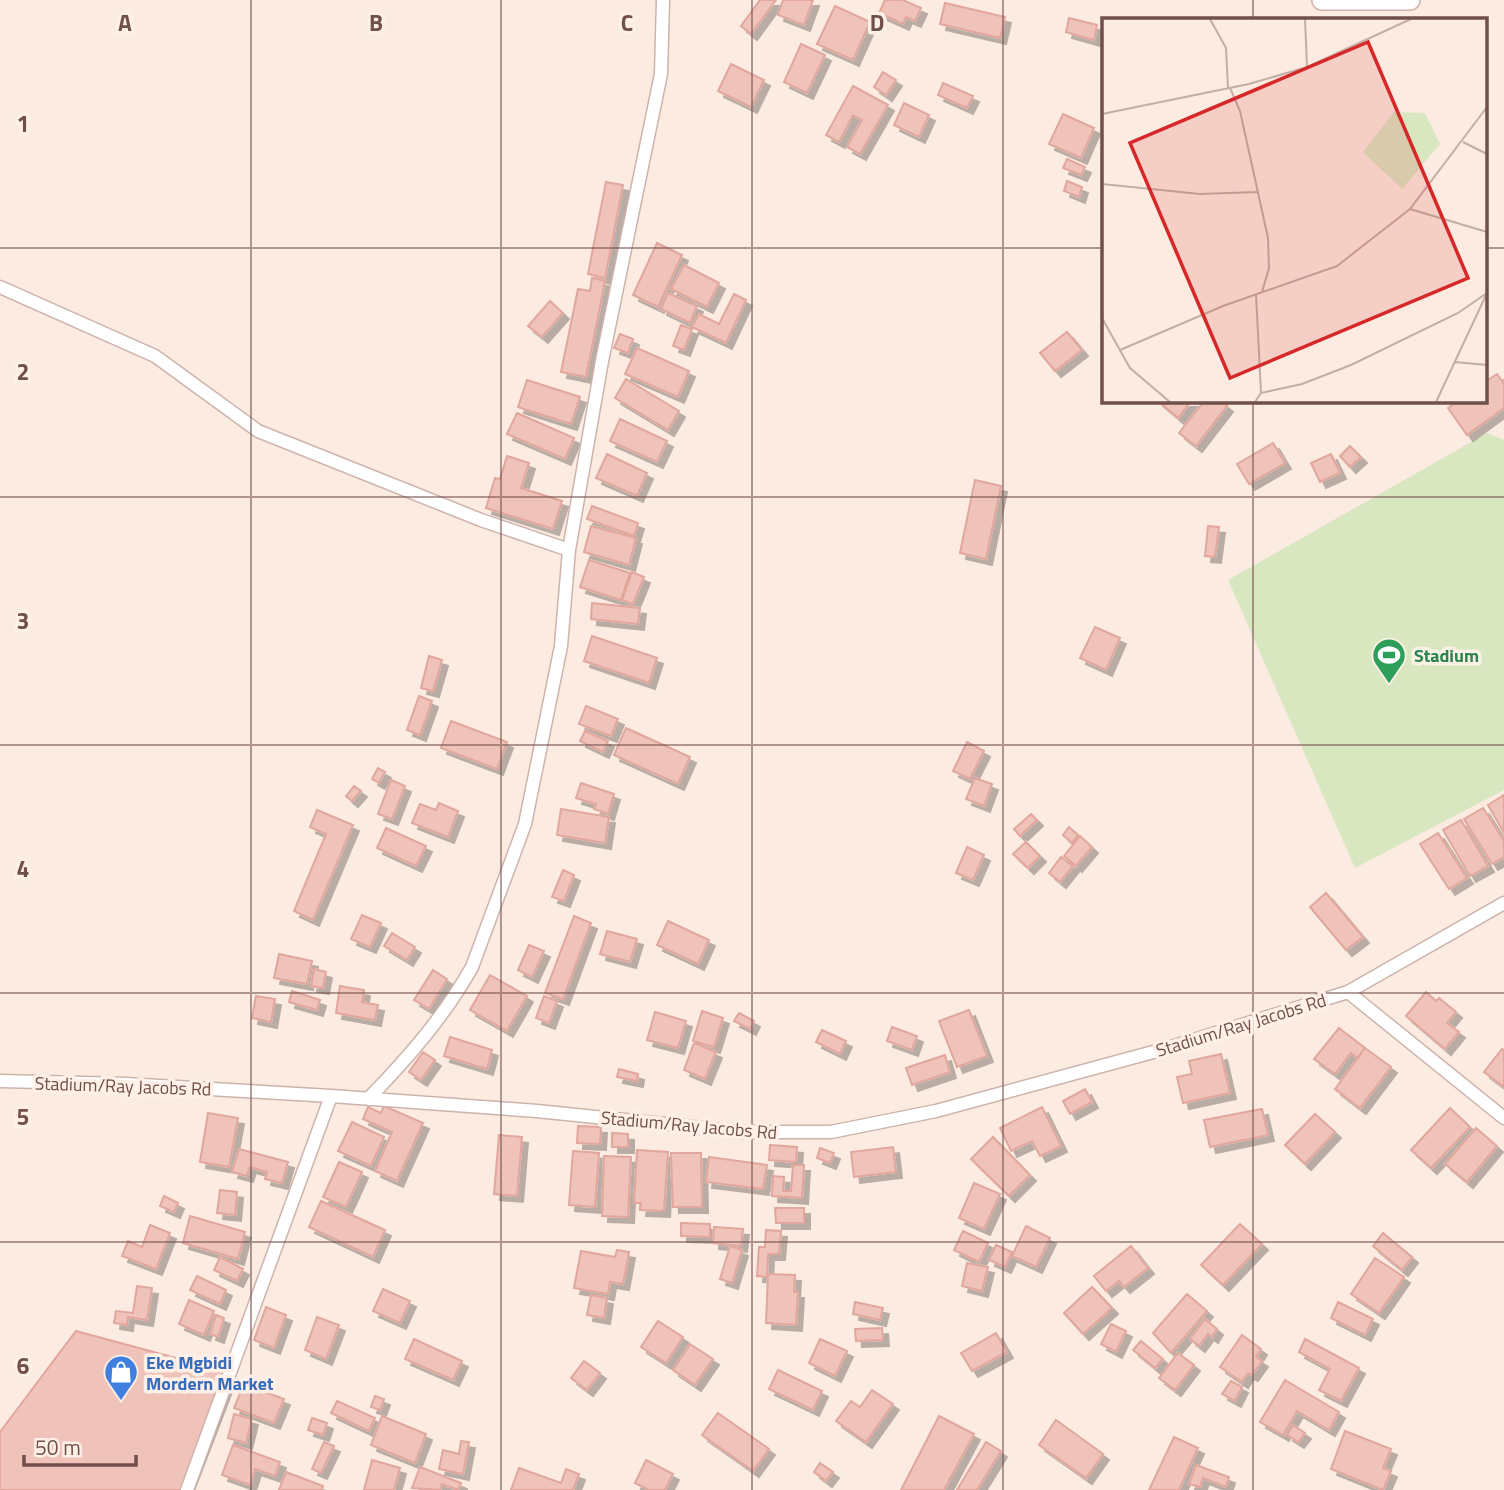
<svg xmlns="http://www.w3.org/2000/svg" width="1504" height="1490" font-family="'Titillium Web',sans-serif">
  <defs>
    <filter id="shadow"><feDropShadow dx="6" dy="6" stdDeviation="0" flood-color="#0004"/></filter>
  </defs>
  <rect width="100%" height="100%" fill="#fbebe1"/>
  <path fill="#d9e7c1" d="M1487,433L1504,440V790L1355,868L1228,580Z"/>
  <path fill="#efc3ba" stroke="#e1a69c" stroke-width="2" filter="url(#shadow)" d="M760,0H776L751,34L741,26Z
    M783,0H813L804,25L778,15Z
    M885,0H903L921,8L915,21L906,17L903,24L879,13Z
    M945,3L1005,17L1000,38L940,24Z
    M835,6L870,22L853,60L817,44Z
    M1069,18L1097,25L1094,40L1066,32Z
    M801,44L825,55L807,93L784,82Z
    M731,64L764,80L751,107L718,91Z
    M883,72L896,80L886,95L874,87Z
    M943,83L973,96L967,108L938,95Z
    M853,86L888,105L860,154L847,147L862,120L853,115L839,142L826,135Z
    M904,103L929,115L919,137L894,125Z
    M1063,114L1094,128L1081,158L1049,144Z
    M1067,159L1085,167L1081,175L1063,168Z
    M1067,181L1082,187L1079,197L1064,191Z
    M606,182L623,185L605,278L588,274Z
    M657,243L682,255L658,307L633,295Z
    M684,265L719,283L707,307L671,289Z
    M592,278L605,281L586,377L561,372L578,289L590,291Z
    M668,293L697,306L690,323L661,309Z
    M734,294L746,300L726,343L692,327L699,314L719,324Z
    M550,301L563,313L542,337L528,326Z
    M681,325L692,329L684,350L673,346Z
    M1067,332L1082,350L1055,371L1040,353Z
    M620,334L633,339L628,353L614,348Z
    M637,348L689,371L678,397L625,374Z
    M1497,374L1504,384V408L1467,435L1448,408L1458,401H1485V382Z
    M626,379L679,411L668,430L615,398Z
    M527,380L580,397L571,424L518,407Z
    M1158,401H1191L1178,418Z
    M1204,401H1221L1227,406L1196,446L1179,433Z
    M517,413L574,438L565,459L507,434Z
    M620,419L667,441L657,462L610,441Z
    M1273,443L1285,463L1249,484L1237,464Z
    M1350,446L1361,457L1350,467L1340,456Z
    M607,454L647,473L637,496L596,478Z
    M1331,454L1340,473L1320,482L1311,463Z
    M507,456L529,463L521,488L562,501L553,529L486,508L495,478L500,479Z
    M975,480L1001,486L986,559L960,553Z
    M592,506L638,523L634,536L587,519Z
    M591,526L636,538L629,565L584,552Z
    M1208,526L1219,527L1215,557L1205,556Z
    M589,560L630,573L621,600L580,587Z
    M632,572L644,577L633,604L622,600Z
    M592,603L640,608L638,624L591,619Z
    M1095,627L1120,638L1106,670L1080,658Z
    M592,636L657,658L649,683L584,661Z
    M429,656L442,660L433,691L421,688Z
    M419,696L432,701L420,735L407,730Z
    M586,706L618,719L611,736L579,724Z
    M451,721L507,742L497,769L441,748Z
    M626,728L690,757L678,784L614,755Z
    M585,731L608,741L603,752L580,741Z
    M967,742L984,751L970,779L953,771Z
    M378,768L385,772L379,783L372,779Z
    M975,778L992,784L984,806L966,799Z
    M391,780L405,786L392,819L378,814Z
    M581,783L614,794L608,814L594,809L596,804L576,798Z
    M354,786L361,791L352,801L346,796Z
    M1504,795V833L1488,805Z
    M439,803L458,811L448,837L412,823L420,804L436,810Z
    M1483,808L1504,841V857L1492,864L1464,819Z
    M561,809L609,817L605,843L557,835Z
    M317,810L353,825L313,920L294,911L326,834L310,827Z
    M1031,814L1037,820L1020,836L1014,829Z
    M1461,820L1488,866L1470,876L1443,830Z
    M1069,827L1078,835L1072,843L1063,835Z
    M386,828L426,846L416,866L377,848Z
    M1438,833L1467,878L1449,889L1420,844Z
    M1080,836L1092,847L1076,866L1064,856Z
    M1026,842L1040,856L1028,868L1013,854Z
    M967,847L984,855L973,880L956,873Z
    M1061,857L1073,866L1060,882L1049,873Z
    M563,870L574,875L564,901L552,897Z
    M1326,893L1363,937L1346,950L1310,907Z
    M362,915L381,923L370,947L351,939Z
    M574,916L591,923L563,999L545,993Z
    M668,921L709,940L698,964L657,945Z
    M607,931L637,939L630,962L600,954Z
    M392,933L415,947L407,960L384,946Z
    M529,945L544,951L532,977L518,970Z
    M279,954L312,961L307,984L274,978Z
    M314,969L326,972L323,988L311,986Z
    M433,970L447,979L429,1009L414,1000Z
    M490,975L527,996L507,1031L470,1010Z
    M340,986L364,990L362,1002L378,1005L375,1020L336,1013Z
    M292,991L320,1000L317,1010L289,1002Z
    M1426,992L1436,1001L1439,998L1456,1012L1447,1023L1459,1032L1445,1049L1406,1016Z
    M256,996L275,999L271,1022L252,1018Z
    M544,996L557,1001L549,1023L536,1018Z
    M969,1010L987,1056L957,1067L939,1021Z
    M702,1011L723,1018L714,1047L693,1041Z
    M655,1012L686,1021L678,1048L647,1040Z
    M739,1013L754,1021L750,1029L734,1021Z
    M892,1027L917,1036L912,1050L887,1041Z
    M1339,1028L1365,1048L1357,1058L1351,1053L1335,1074L1314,1059Z
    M822,1030L846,1041L840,1054L816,1042Z
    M450,1037L492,1050L487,1069L444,1056Z
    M694,1043L716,1052L705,1079L684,1070Z
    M1365,1048L1391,1067L1360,1108L1335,1089Z
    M1502,1049L1504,1050V1087L1484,1072Z
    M423,1052L435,1060L421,1080L409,1072Z
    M1221,1054L1230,1093L1183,1103L1177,1077L1192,1074L1189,1061Z
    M945,1055L950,1072L912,1085L906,1068Z
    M619,1069L638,1074L637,1081L617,1077Z
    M1085,1089L1092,1102L1070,1114L1063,1101Z
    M384,1106L423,1123L397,1181L375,1171L392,1132L363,1119L368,1107L381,1113Z
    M1042,1107L1061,1146L1040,1156L1032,1141L1011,1151L1000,1128Z
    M1450,1108L1470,1127L1431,1168L1411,1150Z
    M1262,1109L1268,1135L1210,1147L1204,1120Z
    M208,1113L238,1118L229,1167L200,1162Z
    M1315,1114L1335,1132L1305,1164L1285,1145Z
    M352,1122L384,1137L371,1166L338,1151Z
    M578,1126L601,1127L600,1144L577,1143Z
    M1476,1128L1497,1146L1467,1182L1445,1164Z
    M612,1133L628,1134V1147H612Z
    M499,1135L522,1137L517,1196L494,1194Z
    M993,1137L1030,1175L1009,1196L971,1159Z
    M770,1145L797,1147L796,1162L769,1160Z
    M893,1147L896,1172L854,1177L851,1152Z
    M820,1148L834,1153L830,1163L817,1158Z
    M239,1149L288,1162L282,1183L265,1179L267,1172L250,1167L247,1176L232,1172Z
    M637,1150L668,1152L664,1211L640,1210L641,1203H634Z
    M573,1151L599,1153L595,1207L569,1205Z
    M671,1153H701L702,1207H673Z
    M604,1156L631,1157L628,1217L602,1216Z
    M709,1157L767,1165L763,1189L706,1182Z
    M339,1162L362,1172L346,1207L323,1197Z
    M793,1165H804L802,1198L772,1196L773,1176L784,1177L783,1191H791Z
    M974,1183L1000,1194L984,1229L959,1218Z
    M220,1190L237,1192L235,1215L217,1213Z
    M164,1196L178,1203L174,1212L160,1206Z
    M321,1201L385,1230L373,1257L309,1227Z
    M775,1208H804V1223H776Z
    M190,1216L245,1232L238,1259L183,1243Z
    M681,1223L710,1224V1237L681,1236Z
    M1240,1224L1262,1244L1223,1285L1201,1265Z
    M150,1225L170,1233L156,1269L122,1256L128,1241L142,1247Z
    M1026,1226L1050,1238L1036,1267L1012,1256Z
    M714,1227L743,1229L741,1246L713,1243Z
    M766,1230L781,1231L779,1254H768L767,1277L757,1276L759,1247H765Z
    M963,1231L988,1243L979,1262L954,1250Z
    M1383,1233L1412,1257L1402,1270L1373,1246Z
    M996,1245L1012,1252L1005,1267L989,1260Z
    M730,1246L742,1250L732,1283L720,1279Z
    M1131,1246L1148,1268L1124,1287L1119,1281L1106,1291L1094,1276Z
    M617,1250L629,1252L623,1284L610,1282L608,1294L574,1288L581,1251L615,1257Z
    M220,1257L243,1269L237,1281L214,1270Z
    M1375,1258L1404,1277L1379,1313L1351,1294Z
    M967,1263L988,1267L982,1291L962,1286Z
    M768,1274L795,1275L794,1292H798L796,1325L766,1323Z
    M197,1276L226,1290L220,1304L190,1290Z
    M137,1286L152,1288L147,1320L128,1317L127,1325L114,1323L116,1311L133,1313Z
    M1092,1287L1112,1308L1083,1334L1064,1313Z
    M383,1289L410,1301L400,1323L373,1311Z
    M1187,1294L1207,1311L1171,1353L1153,1333Z
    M591,1295L607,1298L604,1318L587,1315Z
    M189,1300L214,1311L204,1335L179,1324Z
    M855,1302L883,1308L880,1320L853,1314Z
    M1338,1302L1373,1319L1365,1335L1331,1318Z
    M266,1307L286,1315L274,1348L254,1340Z
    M216,1315L224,1318L218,1337L210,1334Z
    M317,1317L339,1325L326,1359L305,1350Z
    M1205,1319L1217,1329L1212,1337L1208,1334L1199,1346L1190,1339Z
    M658,1321L683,1337L666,1363L641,1347Z
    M1111,1324L1126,1331L1116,1352L1101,1344Z
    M882,1328L883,1340L856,1341L855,1329Z
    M76,1331L231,1373L186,1490H0V1432Z
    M996,1333L1007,1352L972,1371L961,1353Z
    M1242,1335L1261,1349L1256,1357L1262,1361L1252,1375L1248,1373L1242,1382L1220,1367Z
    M414,1339L462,1361L453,1380L405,1359Z
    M820,1339L847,1351L835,1376L809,1363Z
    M1305,1339L1359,1368L1341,1401L1319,1390L1330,1369L1299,1352Z
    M1141,1341L1163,1359L1155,1368L1133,1350Z
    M690,1344L713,1359L695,1385L673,1370Z
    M1178,1353L1194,1365L1175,1390L1159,1378Z
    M584,1361L600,1373L587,1390L571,1378Z
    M778,1370L822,1391L813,1410L769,1389Z
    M1285,1380L1339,1412L1329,1430L1297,1411L1283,1435L1260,1422Z
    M1231,1381L1242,1387L1235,1401L1222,1394Z
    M244,1384L284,1399L274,1423L234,1408Z
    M872,1390L893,1404L866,1442L836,1421L851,1401L860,1407Z
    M375,1396L384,1399L380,1410L371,1407Z
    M337,1401L375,1418L369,1431L331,1413Z
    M718,1413L769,1449L753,1471L702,1435Z
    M234,1414L252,1419L246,1443L228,1438Z
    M382,1416L426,1434L415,1463L371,1445Z
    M939,1416L974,1434L944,1490H901Z
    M312,1418L327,1423L323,1435L308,1430Z
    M1056,1420L1103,1454L1086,1478L1039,1445Z
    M1293,1425L1305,1433L1298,1442L1287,1435Z
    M1345,1431L1391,1449L1383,1468L1391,1471L1383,1490L1331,1469Z
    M1174,1437L1198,1448L1179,1490H1149Z
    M461,1441L469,1442L463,1474L439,1469L443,1450L459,1454Z
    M324,1442L334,1446L321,1473L312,1469Z
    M986,1442L1001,1451L977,1490H957Z
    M233,1445L280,1462L275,1476L255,1469L250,1485L222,1475Z
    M372,1460L400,1468L394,1490H364Z
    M646,1460L673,1474L665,1490H649L635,1483Z
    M820,1463L833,1472L826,1481L814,1472Z
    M1196,1465L1229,1477L1226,1487L1203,1478L1200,1487L1189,1484Z
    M420,1467L461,1483L458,1490L442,1484L440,1490L412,1488Z
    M519,1468L561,1483L566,1469L579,1474L573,1490H511Z
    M286,1472L323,1486L321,1490H279Z"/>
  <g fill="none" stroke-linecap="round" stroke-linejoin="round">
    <g stroke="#cdb3ac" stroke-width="15">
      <path id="minor" d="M0,287L155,356L258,431L481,520L569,550
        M1348,992L1504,1118
        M0,1081L125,1084L331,1096L537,1111L742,1132H831L936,1111L1168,1048L1348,992L1504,903
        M368,1099C407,1059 444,1017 472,967L525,824L561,646L569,550L602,361L661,74L663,0
        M187,1490L331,1096"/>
    </g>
    <g stroke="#d0b2a9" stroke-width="22">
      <path id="secondary" d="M1322,0H1410"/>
    </g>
    <use href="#minor" stroke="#fff" stroke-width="12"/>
    <use href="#secondary" stroke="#fff" stroke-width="19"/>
  </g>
  <path fill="none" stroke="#714f4a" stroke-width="2" stroke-opacity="0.55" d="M251,0V1490M501,0V1490M752,0V1490M1003,0V1490M1253,0V19M0,248H1103M1485,248H1504M1253,401V1490M0,497H1504M0,745H1504M0,993H1504M0,1242H1504"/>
  <defs>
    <g id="stadium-pin" transform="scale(1.75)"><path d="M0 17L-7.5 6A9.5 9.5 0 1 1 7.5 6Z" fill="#2e9e5b" stroke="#fef0e7"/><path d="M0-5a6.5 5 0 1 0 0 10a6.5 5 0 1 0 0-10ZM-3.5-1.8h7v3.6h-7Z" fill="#fff"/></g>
    <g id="shop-pin" transform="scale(1.75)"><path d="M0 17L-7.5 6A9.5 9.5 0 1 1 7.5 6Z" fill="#3f7fe0" stroke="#fef0e7"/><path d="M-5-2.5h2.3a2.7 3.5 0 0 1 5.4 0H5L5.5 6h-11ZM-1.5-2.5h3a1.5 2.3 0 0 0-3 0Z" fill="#fff"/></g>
  </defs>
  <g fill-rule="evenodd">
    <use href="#stadium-pin" x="1389" y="655"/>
    <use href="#shop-pin" x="121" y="1372"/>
  </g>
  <g text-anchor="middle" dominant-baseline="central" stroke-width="7" stroke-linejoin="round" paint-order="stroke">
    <g font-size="18" font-weight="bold" fill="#27864d" stroke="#fef0e7" text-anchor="start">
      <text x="1414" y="655">Stadium</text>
    </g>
    <g font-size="18" fill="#714f4a" stroke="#fef0e7">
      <text transform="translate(1241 1025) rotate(-17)">Stadium/Ray Jacobs Rd</text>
      <text transform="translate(123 1086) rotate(2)">Stadium/Ray Jacobs Rd</text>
      <text transform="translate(689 1125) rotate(5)">Stadium/Ray Jacobs Rd</text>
    </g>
    <g font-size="18" font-weight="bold" fill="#366cbe" stroke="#fef0e7" text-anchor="start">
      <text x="146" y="1362">Eke Mgbidi<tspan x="146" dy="21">Mordern Market</tspan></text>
    </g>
  </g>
  <g transform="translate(1102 18)">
    <rect width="385" height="385" fill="#fbebe1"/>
    <path d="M292,94L323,95L338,126L300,171L261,134Z" fill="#d9e7c1"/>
    <path fill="none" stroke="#c4ada5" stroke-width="2" d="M108,1L124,30L126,70M203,1L205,49M128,70L138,93L166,220L167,250L160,274M0,96L147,66L205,49L309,1M361,124L385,136M0,166L98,176L155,174M308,191L385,214M0,300L28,350L68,384M18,332L121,288L235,248L308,191L385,89M353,344L385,347M159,375L200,366L249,347L356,295L385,275M153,384L159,375L154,276M334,384L385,275"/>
    <path fill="#d62828" fill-opacity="0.15" stroke="#d62828" stroke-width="3.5" d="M266,24L366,260L128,360L28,125Z"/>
    <rect width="385" height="385" fill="none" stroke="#714f4a" stroke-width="3.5"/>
  </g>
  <g font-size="23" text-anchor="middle" font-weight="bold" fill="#714f4a" stroke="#fef0e7" stroke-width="7" stroke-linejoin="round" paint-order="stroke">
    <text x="125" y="31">A</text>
    <text x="376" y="31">B</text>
    <text x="627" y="31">C</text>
    <text x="877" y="31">D</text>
    <text x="23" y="132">1</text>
    <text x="23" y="380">2</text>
    <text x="23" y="629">3</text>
    <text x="23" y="877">4</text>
    <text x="23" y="1125">5</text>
    <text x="23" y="1374">6</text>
  </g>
  <path d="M24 1455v10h112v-10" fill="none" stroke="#714f4a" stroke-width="3.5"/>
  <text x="35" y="1455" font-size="21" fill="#714f4a" stroke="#fef0e7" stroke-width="5" paint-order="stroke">50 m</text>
</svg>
